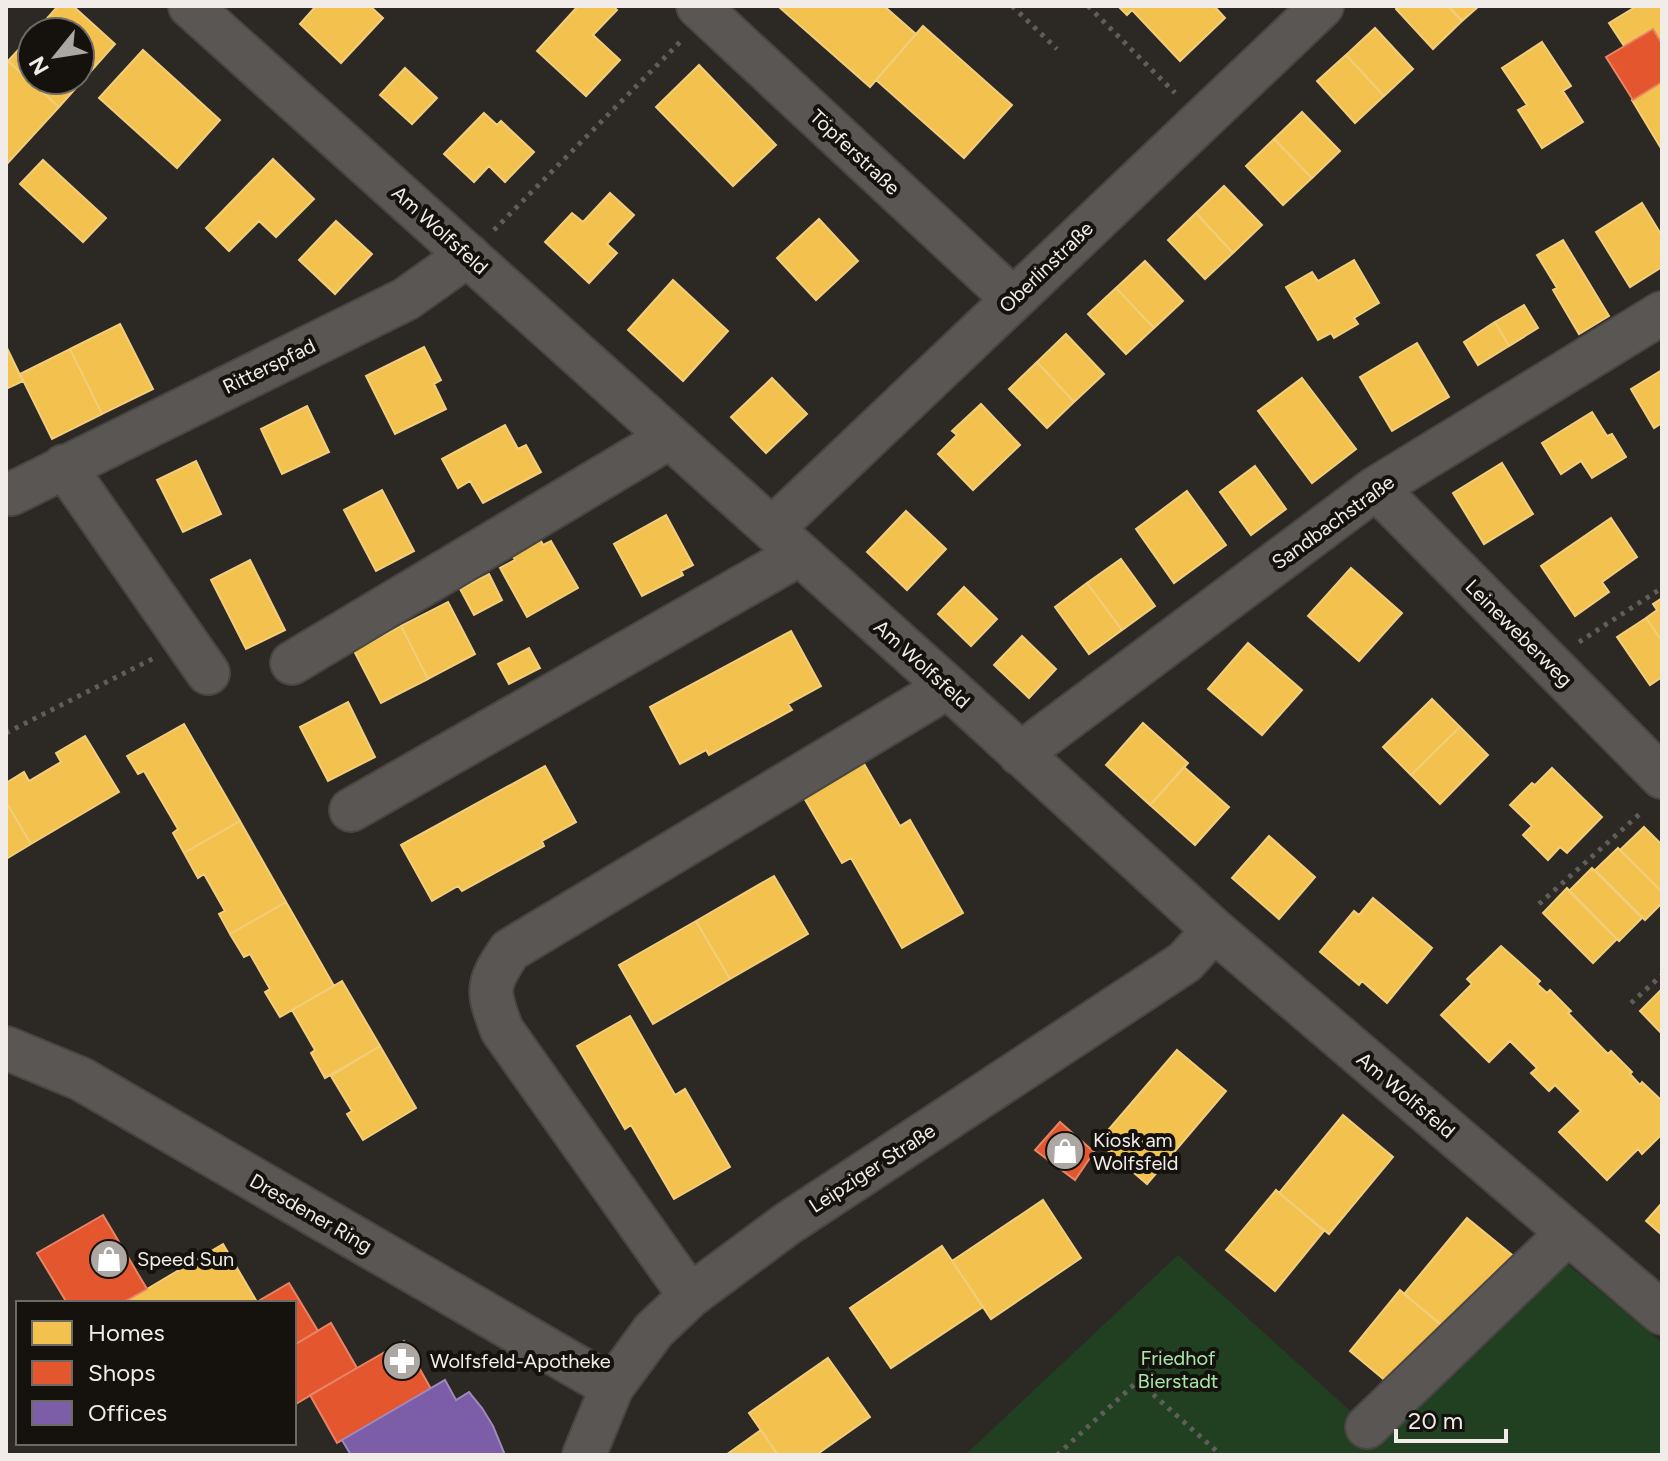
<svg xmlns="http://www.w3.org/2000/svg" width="1668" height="1461" font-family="Figtree,sans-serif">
  <rect width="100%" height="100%" fill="#2c2824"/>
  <path fill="#214022" d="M1178,1255L1379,1437L1559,1257L1662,1343V1455H965Z"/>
  <path fill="#f2c14e" stroke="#f2ce7c" stroke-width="2" d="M58,6H73L115,44L59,107L8,61L32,35V80H80V32H35Z
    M316,6H370L383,18L341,63L300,24Z
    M578,6H613L617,10L593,35L620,60L586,96L537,51Z
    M884,6L916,34L870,87L779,7Z
    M1118,6H1214L1225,18L1180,61L1132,10L1127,15Z
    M1399,6H1448L1462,21L1433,49L1396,9Z
    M1448,6H1479L1462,21Z
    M1637,6H1662V44L1653,29L1624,46L1609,23Z
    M923,26L1012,105L964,158L876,80Z
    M1375,28L1413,69L1384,96L1346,55Z
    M1542,42L1571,86L1563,91L1583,122L1542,148L1518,110L1527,105L1502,68Z
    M143,50L220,120L177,168L99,98Z
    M1346,55L1384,96L1355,123L1317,81Z
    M8,61L59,107L6,165V64Z
    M699,65L776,145L733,186L656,107Z
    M405,68L437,98L412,124L380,95Z
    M1662,82V150L1632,100Z
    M1302,112L1340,151L1312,178L1274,139Z
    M484,113L497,125L501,121L534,152L505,182L489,166L474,182L444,154Z
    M1274,139L1312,178L1283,205L1246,166Z
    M273,159L314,199L276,237L259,221L229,251L206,228Z
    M43,160L106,218L83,242L20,184Z
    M1224,186L1262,225L1233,253L1196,213Z
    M610,193L634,215L607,244L617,253L589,283L545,242L572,213L583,222Z
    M1642,203L1662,236V267L1630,287L1596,232Z
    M1196,213L1233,253L1205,279L1168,240Z
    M819,219L858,261L816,300L777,258Z
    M336,221L372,254L335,294L299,260Z
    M1563,240L1609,316L1579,334L1553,290L1557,288L1537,255Z
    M1354,260L1379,303L1354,318L1358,324L1334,338L1331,333L1318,340L1286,287L1312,272L1318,281Z
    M1145,261L1183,301L1154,328L1116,288Z
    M673,280L728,331L683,381L628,330Z
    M1116,288L1154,328L1126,354L1088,314Z
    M1524,305L1538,328L1509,346L1495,322Z
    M1495,322L1509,346L1478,365L1464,342Z
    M120,324L153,389L102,414L70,349Z
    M1066,334L1104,374L1074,402L1037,362Z
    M1417,343L1449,397L1392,431L1360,377Z
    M6,346L23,381L6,389Z
    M424,347L441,380L434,384L446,409L395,434L366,376Z
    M70,349L102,414L52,439L20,374Z
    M1037,362L1074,402L1047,428L1009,389Z
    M1662,370V423L1654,428L1631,389Z
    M772,378L807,414L766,453L731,417Z
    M1302,378L1356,449L1312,483L1258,411Z
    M981,404L1020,445L973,490L938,454L957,435L952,431Z
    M307,406L329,452L282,474L261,429Z
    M1592,412L1607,436L1612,434L1626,457L1592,478L1581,461L1561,474L1542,443Z
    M505,425L518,449L526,445L541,472L483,503L470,481L458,488L442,459Z
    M196,461L221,514L183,532L157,480Z
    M1502,463L1533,514L1484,544L1453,493Z
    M1255,466L1286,509L1251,535L1220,492Z
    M382,490L414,551L376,571L344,510Z
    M1187,491L1226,545L1174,583L1136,529Z
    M906,511L946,549L907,590L867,552Z
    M666,515L693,565L681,571L683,575L642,596L614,544Z
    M1611,518L1637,557L1602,582L1609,592L1575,616L1541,566Z
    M538,535L543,545L551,541L578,588L527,617L500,568L515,560L509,551Z
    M1121,559L1155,606L1122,630L1087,583Z
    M250,560L285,630L246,649L211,580Z
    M1351,568L1402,613L1359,661L1308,616Z
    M489,574L502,600L474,615L460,589Z
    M1087,583L1122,630L1089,654L1055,607Z
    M964,587L997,619L971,646L938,614Z
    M1662,598V641L1646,618L1657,610L1653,604Z
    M448,602L475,654L428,679L401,626Z
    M1646,618L1662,641V677L1650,685L1617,637Z
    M401,626L428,679L381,703L354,651Z
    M791,631L821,686L788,704L792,710L709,755L706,750L680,764L650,707Z
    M1022,636L1056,669L1029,698L994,665Z
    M1248,643L1302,690L1262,735L1208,689Z
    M529,648L540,668L509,684L498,664Z
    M1432,699L1460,727L1411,775L1383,747Z
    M348,702L375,757L328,781L300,727Z
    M1143,723L1188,763L1150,805L1106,765Z
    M184,724L240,821L184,853L173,833L178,829L144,771L138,774L127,756Z
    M1460,727L1488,755L1440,804L1411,775Z
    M85,736L119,792L31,844L6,802V783L24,772L29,781L61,762L56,753Z
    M863,762L900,826L910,820L963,913L902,948L851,858L842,863L803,796Z
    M545,766L576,822L542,841L544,846L462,891L458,886L432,901L401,845Z
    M1184,767L1229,807L1195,845L1150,805Z
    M1552,768L1602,817L1567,853L1560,847L1548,860L1523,835L1532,826L1510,805L1532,783L1535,785Z
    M6,802L31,844L6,859Z
    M240,821L286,902L230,934L219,914L225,911L204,874L198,878L184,853Z
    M1644,827L1662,845V892L1620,850Z
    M1269,836L1315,877L1279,919L1232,878Z
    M1618,848L1662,892V903L1645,920L1595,870Z
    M1592,868L1642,918L1619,941L1569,891Z
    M774,876L808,934L730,979L696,921Z
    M1567,888L1617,939L1593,963L1543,913Z
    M1373,898L1432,948L1387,1003L1362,981L1359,985L1320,952L1354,911L1359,915Z
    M286,902L334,986L280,1017L265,992L270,989L250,954L244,957L230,934Z
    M696,921L730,979L653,1024L619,965Z
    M1501,946L1540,981L1537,984L1547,993L1550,990L1571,1011L1568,1013L1608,1054L1611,1051L1632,1072L1630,1074L1640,1085L1642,1082L1662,1101V1134L1642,1154L1638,1149L1607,1180L1559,1132L1581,1111L1555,1085L1549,1091L1531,1073L1537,1068L1510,1041L1489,1062L1441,1015L1472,984L1467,979Z
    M342,981L380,1046L325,1078L311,1053L315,1050L292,1010Z
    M1662,989V1034L1640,1011Z
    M630,1016L675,1095L685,1089L730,1167L674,1199L631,1125L625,1129L577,1046Z
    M380,1046L416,1108L363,1140L347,1114L352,1111L331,1076Z
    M1177,1050L1226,1091L1147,1184L1098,1142Z
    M1343,1115L1393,1157L1329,1234L1279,1193Z
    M1276,1190L1324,1231L1275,1291L1226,1250Z
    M1043,1200L1081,1258L991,1319L952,1261Z
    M1662,1203V1235L1646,1221Z
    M1467,1218L1517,1259L1454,1335L1404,1294Z
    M223,1244L257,1302L122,1303L147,1289Z
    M942,1246L983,1307L891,1368L850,1308Z
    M1400,1290L1449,1332L1399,1392L1350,1351Z
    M828,1358L870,1417L816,1455H778L749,1413Z
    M761,1430L778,1455H726Z"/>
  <path fill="#e4572e" stroke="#e88466" stroke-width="2" d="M1653,29L1662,44V82L1633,100L1606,57Z
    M1060,1122L1094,1152L1075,1180L1035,1150Z
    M103,1215L147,1289L122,1303H67L37,1253Z
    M289,1283L318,1331L294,1345V1303H255Z
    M331,1323L357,1368L294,1405V1345Z
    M404,1341L431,1389L337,1443L310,1395Z"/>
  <path fill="#7b5ea7" stroke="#9f89ba" stroke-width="2" d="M445,1380L456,1400L469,1392L482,1408L493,1426L505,1455H351L342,1440Z"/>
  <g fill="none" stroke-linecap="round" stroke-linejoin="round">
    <g stroke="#484542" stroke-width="46">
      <path id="minor" d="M190,6L948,687L1214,930L1662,1313
        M698,6L1012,298
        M64,466L208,673
        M1376,488L1662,777
        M11,494L406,299L468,255
        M772,529L1322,6
        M292,663L670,437
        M1020,754L1376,488L1662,313
        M351,810L800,554
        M6,1048L81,1079L612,1387
        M690,1296L502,1030C487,991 486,985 510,950L948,687
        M1367,1427L1568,1233
        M584,1455L612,1387L654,1330L690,1296L787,1224L1185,962L1214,930"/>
    </g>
    <path stroke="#605d5a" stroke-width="5" stroke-dasharray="4 6" stroke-linecap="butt" d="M1012,6L1057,49
      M1088,6L1175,93
      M494,230L681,41
      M1579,642L1662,588
      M6,733L154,658
      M1539,904L1643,811
      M1631,1003L1662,975
      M1057,1455L1138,1381L1221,1455"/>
    <use href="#minor" stroke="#595654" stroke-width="42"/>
  </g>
  <defs>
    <g id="shop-disc" transform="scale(2)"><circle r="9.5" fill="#ada7a3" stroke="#15120e"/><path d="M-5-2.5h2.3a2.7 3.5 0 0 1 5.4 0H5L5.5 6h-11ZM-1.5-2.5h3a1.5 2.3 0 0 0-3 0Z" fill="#fff"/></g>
    <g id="pharmacy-disc" transform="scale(2)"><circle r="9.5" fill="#ada7a3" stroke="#15120e"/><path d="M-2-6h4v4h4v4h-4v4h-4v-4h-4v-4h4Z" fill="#fff"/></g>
  </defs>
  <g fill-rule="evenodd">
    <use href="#shop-disc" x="1065" y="1151"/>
    <use href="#shop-disc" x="109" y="1259"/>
    <use href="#pharmacy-disc" x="402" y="1361"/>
  </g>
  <g text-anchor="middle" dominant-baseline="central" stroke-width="8" stroke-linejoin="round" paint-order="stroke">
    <g font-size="20" fill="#f2ece8" stroke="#15120e">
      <text transform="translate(855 152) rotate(43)">Töpferstraße</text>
      <text transform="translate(440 230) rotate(42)">Am Wolfsfeld</text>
      <text transform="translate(1046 267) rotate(-44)">Oberlinstraße</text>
      <text transform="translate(269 366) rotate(-26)">Ritterspfad</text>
      <text transform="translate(1333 522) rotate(-36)">Sandbachstraße</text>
      <text transform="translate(1519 633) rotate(45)">Leineweberweg</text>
      <text transform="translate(922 664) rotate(42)">Am Wolfsfeld</text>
      <text transform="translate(1406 1095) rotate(40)">Am Wolfsfeld</text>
      <text transform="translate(872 1168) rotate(-33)">Leipziger Straße</text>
      <text transform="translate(311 1213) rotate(30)">Dresdener Ring</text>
    </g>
    <g font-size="20" fill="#f2ece8" stroke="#15120e" text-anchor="start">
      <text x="1093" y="1140">Kiosk am<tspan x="1093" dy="23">Wolfsfeld</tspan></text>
      <text x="137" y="1259">Speed Sun</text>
      <text x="430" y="1361">Wolfsfeld-Apotheke</text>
    </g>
    <g font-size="20" fill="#a7e8a9" stroke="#15120e">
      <text x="1178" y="1358">Friedhof<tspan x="1178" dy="23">Bierstadt</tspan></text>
    </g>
  </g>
  <rect width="1668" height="1461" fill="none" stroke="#f2ece8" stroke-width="16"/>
  <rect x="16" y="1301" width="280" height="144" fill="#15120e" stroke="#6d6965" stroke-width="2"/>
  <rect x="32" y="1321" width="40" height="24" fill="#f2c14e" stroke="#6d6965" stroke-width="2"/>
  <text x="88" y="1341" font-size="24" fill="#f2ece8">Homes</text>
  <rect x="32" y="1361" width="40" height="24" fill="#e4572e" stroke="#6d6965" stroke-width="2"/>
  <text x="88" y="1381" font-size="24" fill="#f2ece8">Shops</text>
  <rect x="32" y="1401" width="40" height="24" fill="#7b5ea7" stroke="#6d6965" stroke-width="2"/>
  <text x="88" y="1421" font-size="24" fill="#f2ece8">Offices</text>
  <g transform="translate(56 56) rotate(240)"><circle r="38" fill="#15120e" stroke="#6d6965" stroke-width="2"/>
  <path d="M0-6L14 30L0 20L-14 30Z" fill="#ada7a3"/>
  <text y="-12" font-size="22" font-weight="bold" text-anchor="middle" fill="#f2ece8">N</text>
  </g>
  <path d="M1396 1429v12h110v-12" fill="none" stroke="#f2ece8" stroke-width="4"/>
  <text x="1408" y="1429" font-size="24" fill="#f2ece8" stroke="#15120e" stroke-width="6" paint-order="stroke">20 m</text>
</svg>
